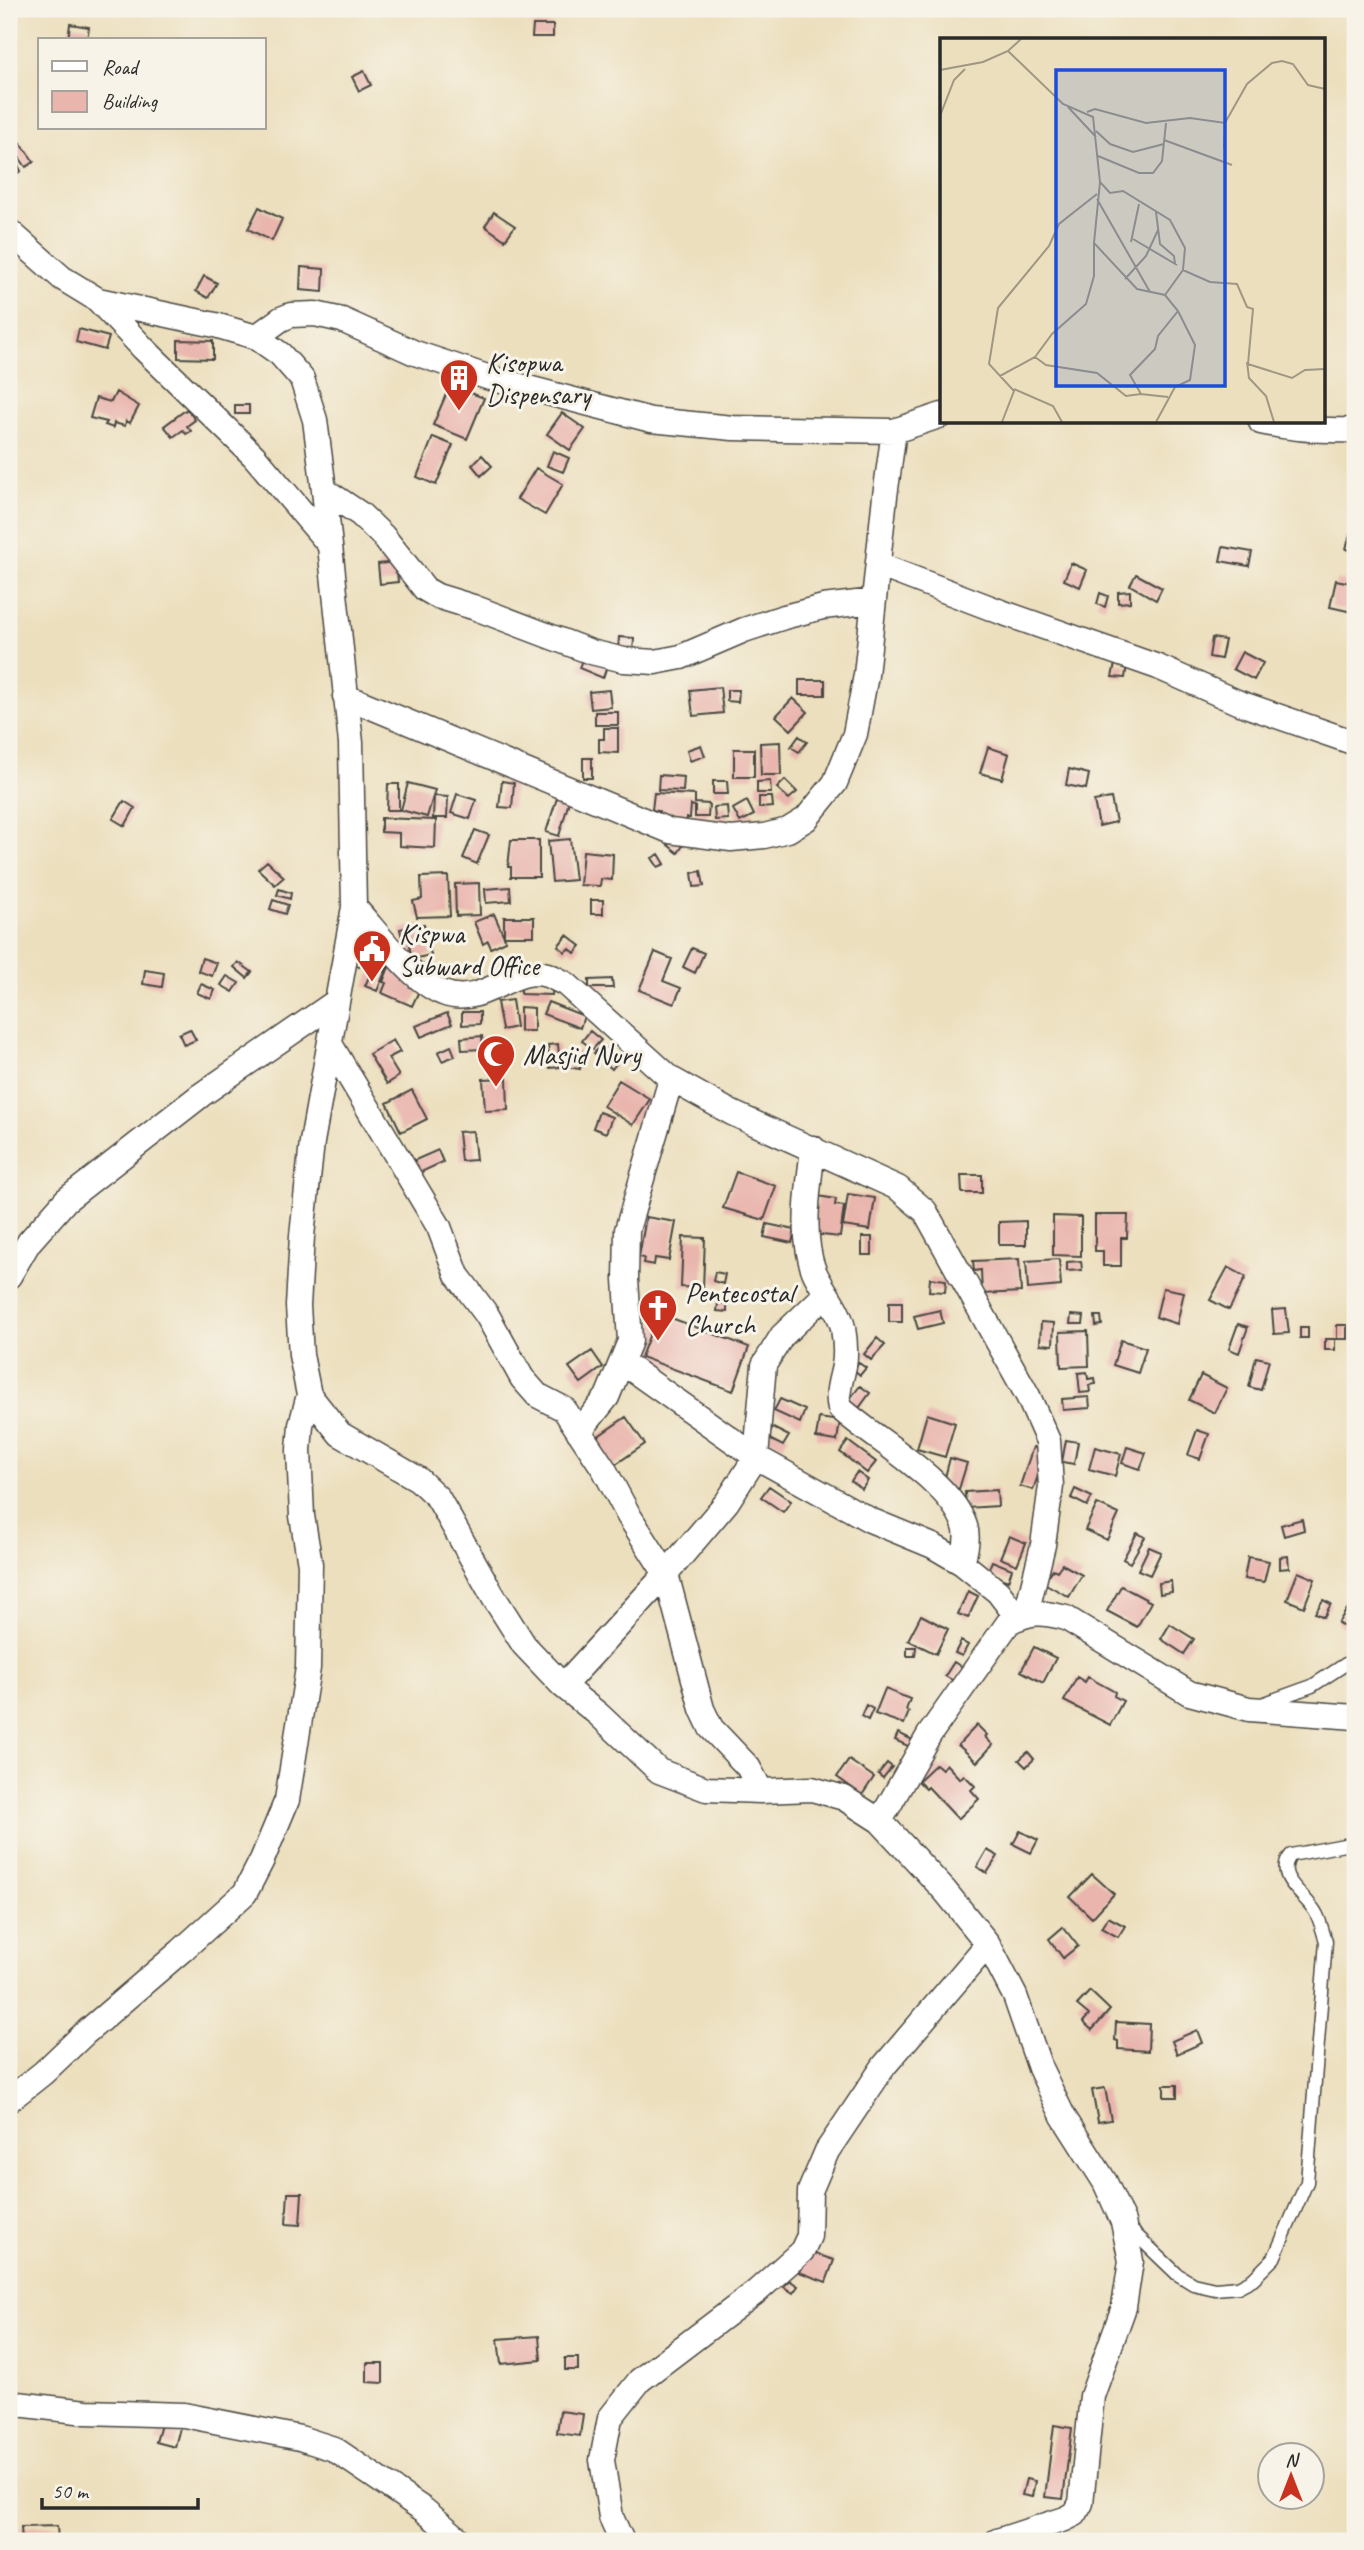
<svg xmlns="http://www.w3.org/2000/svg" width="1364" height="2550" font-family="Caveat,sans-serif">
  <rect width="100%" height="100%" fill="#f7f3e8"/>
  <filter id="ink" filterUnits="userSpaceOnUse"><feTurbulence type="fractalNoise" baseFrequency=".0143" numOctaves="2"/><feDisplacementMap in="SourceGraphic" scale="14" xChannelSelector="R" yChannelSelector="G"/><feConvolveMatrix kernelMatrix="1 2 1 2 8 2 1 2 1" color-interpolation-filters="sRGB"/></filter>
  <filter id="wash" filterUnits="userSpaceOnUse"><feTurbulence type="fractalNoise" baseFrequency=".00686" numOctaves="4" result="noise"/><feDisplacementMap in="SourceGraphic" scale="28" xChannelSelector="R" yChannelSelector="G"/><feGaussianBlur stdDeviation="1.57" result="paint"/><feColorMatrix in="noise" values="0 0 0 0 0 0 0 0 0 0 0 0 0 0 0 0 0 1.4 0 .05"/><feComposite in="paint" operator="in"/></filter>
  <g filter="url(#wash)">
    <rect width="100%" height="100%" fill="#ecdfbd"/>
    <g id="blocks">
      <path fill="#e9b5ad" d="M70,24L89,27L87,40H68Z
        M533,25H553V37H532Z
        M364,71L371,85L359,91L352,77Z
        M20,142L34,162L26,167L12,147Z
        M9,149L21,171L9,178Z
        M259,207L282,219L272,241L248,229Z
        M494,212L515,226L505,240L485,226Z
        M301,267L324,269L323,292L300,290Z
        M204,276L217,283L208,298L196,291Z
        M79,329L109,337L105,350L76,342Z
        M178,340L213,341V359L178,358Z
        M450,385L484,398L467,439L433,425Z
        M116,392L139,406L130,423L126,421L125,426L114,423L113,428L105,425L107,422L90,418L96,398L111,402Z
        M235,405H249V414H235Z
        M187,409L195,420L187,426L191,431L186,434L183,430L173,437L164,426Z
        M562,413L585,429L570,450L547,434Z
        M433,437L453,445L436,485L417,477Z
        M553,451L569,458L563,472L547,466Z
        M482,455L492,466L481,476L472,465Z
        M536,468L563,484L545,515L517,499Z
        M1352,527H1355V551L1346,549Z
        M1223,547L1252,552L1249,566L1220,561Z
        M396,562L398,582L380,584L378,564Z
        M1071,563L1087,570L1080,587L1064,580Z
        M1136,574L1162,588L1156,600L1130,585Z
        M1336,580L1355,584L1352,612L1330,607Z
        M1130,591V602L1118,603V592Z
        M1100,593L1108,596L1105,607L1097,604Z
        M619,637L634,638L633,654L618,652Z
        M1212,638L1225,640L1221,659L1209,657Z
        M1242,652L1263,663L1254,680L1233,669Z
        M583,657L607,666L603,678L579,668Z
        M1115,664L1127,665L1125,678L1112,677Z
        M799,680H825V695H799Z
        M720,687L723,713L693,716L690,690Z
        M609,690L611,707L591,709L589,692Z
        M727,690H739L738,702L727,701Z
        M793,698L808,712L791,730L776,716Z
        M595,712H618V725H595Z
        M604,728H618V753L599,752V739H604Z
        M799,736L807,742L799,752L791,747Z
        M780,742L781,775H761L760,743Z
        M701,745L705,756L690,761L687,750Z
        M988,747L1009,754L1002,779L980,773Z
        M734,749H754V777H734Z
        M583,758H592V778H583Z
        M1069,769L1089,774L1086,789L1066,785Z
        M659,775L684,777L683,791L658,790Z
        M785,780L797,792L789,799L777,788Z
        M502,781L514,783L512,808L499,807Z
        M713,781H727L728,794H713Z
        M770,781L771,793H757V782Z
        M408,783L435,790L427,817L401,810Z
        M388,784H399V810H387Z
        M654,793L695,795V803L709,804L708,817H695V806L691,805L690,818H687L686,823L659,822V811L652,810Z
        M457,794L476,800L470,819L451,813Z
        M558,795L570,798L559,836L546,832Z
        M434,796L448,797L447,818H433Z
        M759,797H772L773,807L759,808Z
        M1111,798L1116,822L1099,826L1094,801Z
        M124,801L135,808L125,826L113,819Z
        M747,801L754,815L740,822L733,809Z
        M727,806L728,819L715,820L714,807Z
        M381,818L436,820L435,848L399,846V833L381,832Z
        M475,830L489,835L477,864L463,858Z
        M675,837L684,844L678,853L668,845Z
        M570,839L575,880L552,882L548,841Z
        M511,840H539V877H511V867H508Z
        M583,851L613,854L612,880L601,879L600,886L580,885Z
        M659,854L665,864L658,867L652,858Z
        M267,861L284,877L275,885L258,869Z
        M701,871L704,886L694,887L692,873Z
        M448,876L450,916L417,917L413,901L422,899L421,877Z
        M479,883L480,915L456,916L455,884Z
        M510,887L511,901L486,903L485,889Z
        M279,889L291,893L290,899L277,895Z
        M273,900L288,905L285,914L270,909Z
        M591,900H603V914H591Z
        M494,914L506,941L491,948L488,941L483,944L474,922Z
        M504,917H534V936H504Z
        M424,924L431,955L412,959L408,940L403,941L400,929Z
        M567,935L581,946L575,953L569,948L565,952L558,946Z
        M371,942L378,947L372,957L364,951Z
        M692,948L704,953L695,973L683,967Z
        M655,952L672,959L663,981L681,988L674,1004L639,990Z
        M360,953L366,958L359,967L353,962Z
        M202,958L217,963L212,976L198,971Z
        M377,958L389,963L377,991L365,986Z
        M238,962L252,972L247,978L234,967Z
        M389,967L414,977L410,987L419,991L412,1006L382,993L386,983L383,982Z
        M145,970L164,973L162,987L143,984Z
        M227,976L239,983L233,992L221,985Z
        M612,979L613,988H589V980Z
        M521,983L553,984L552,995L521,994Z
        M201,984L215,990L211,999L197,993Z
        M512,1000L516,1027L502,1030L497,1002Z
        M548,1002L584,1016L580,1028L543,1014Z
        M520,1007L534,1008V1031H520Z
        M462,1012H480V1024L462,1025Z
        M447,1013L452,1024L421,1037L416,1026Z
        M190,1029L196,1040L184,1045L179,1034Z
        M590,1031L601,1040L593,1049L582,1041Z
        M482,1036L483,1049L462,1050L461,1038Z
        M393,1040L400,1052L388,1058L399,1076L387,1084L369,1054Z
        M558,1044L560,1067L550,1068L548,1045Z
        M602,1045L619,1060L612,1069L594,1053Z
        M451,1046L455,1056L442,1061L438,1052Z
        M569,1050L582,1052L580,1069L566,1067Z
        M507,1078L508,1110L485,1111L483,1079Z
        M619,1080L650,1099L633,1125L603,1106Z
        M412,1090L427,1119L401,1132L387,1103Z
        M599,1112L612,1117L606,1133L593,1128Z
        M473,1131L476,1160L461,1161L458,1132Z
        M438,1150L443,1162L419,1173L413,1161Z
        M736,1172L776,1186L764,1220L723,1208Z
        M961,1175H982V1193H962Z
        M848,1194L875,1198L870,1230L843,1226Z
        M818,1196L836,1199L835,1205L844,1206L840,1237L813,1234Z
        M1095,1215H1128L1127,1238H1121V1266H1103V1251H1095Z
        M1053,1216L1081,1217V1256L1053,1255Z
        M646,1217L676,1222L669,1260L655,1258L654,1265L643,1263L644,1258L639,1257Z
        M1026,1221V1245H999V1222Z
        M767,1224L795,1230L792,1243L764,1237Z
        M683,1237L705,1238L703,1288L681,1287Z
        M862,1237H872V1255H862Z
        M1019,1259L1021,1292L982,1294L981,1270L974,1271L973,1261Z
        M1059,1259L1061,1286L1028,1289L1026,1261Z
        M1081,1261L1082,1270L1067,1271V1262Z
        M1228,1267L1246,1277L1229,1310L1210,1300Z
        M715,1272L725,1274L723,1284L713,1281Z
        M930,1278L946,1280L945,1292L929,1291Z
        M1163,1288L1184,1292L1177,1324L1156,1317Z
        M889,1302H902V1322H889Z
        M718,1303L727,1304V1312L717,1311Z
        M1286,1309L1289,1333L1274,1334L1272,1310Z
        M940,1310L943,1323L918,1329L914,1316Z
        M658,1313L749,1347L733,1391L641,1357Z
        M1071,1315L1084,1316L1083,1324H1070Z
        M1095,1316H1101L1102,1325L1096,1326Z
        M1041,1322L1054,1323L1053,1345L1040,1344Z
        M1238,1324L1248,1327L1239,1353L1229,1349Z
        M1337,1325H1347V1339H1337Z
        M1300,1327H1308V1338H1300Z
        M1088,1331L1089,1366L1061,1367L1060,1332Z
        M877,1338L885,1345L871,1360L864,1354Z
        M1325,1339H1335V1350H1325Z
        M1121,1340L1146,1348L1138,1373L1113,1365Z
        M592,1351L603,1367L581,1383L569,1367Z
        M1256,1357L1269,1360L1261,1390L1249,1387Z
        M859,1363L866,1368L860,1375L853,1369Z
        M1087,1372L1088,1379L1095,1378L1096,1384L1089,1385L1090,1392L1080,1393L1078,1373Z
        M1201,1375L1227,1388L1215,1413L1189,1400Z
        M860,1386L870,1393L859,1408L849,1400Z
        M1089,1397L1090,1408L1063,1410L1062,1399Z
        M780,1399L805,1410L800,1423L774,1411Z
        M927,1414L955,1423L945,1457L917,1449Z
        M626,1417L645,1444L613,1466L594,1439Z
        M819,1418L840,1421L837,1441L816,1438Z
        M773,1428L789,1436L783,1446L767,1438Z
        M1197,1430L1209,1434L1200,1459L1188,1455Z
        M1066,1440L1078,1442L1074,1464L1062,1462Z
        M848,1441L876,1462L867,1473L840,1452Z
        M1033,1447L1046,1452L1033,1490L1020,1486Z
        M1095,1447L1121,1454L1115,1476L1089,1469Z
        M1127,1447L1146,1453L1140,1469L1122,1463Z
        M950,1458L967,1463L959,1489L943,1485Z
        M857,1472L868,1480L862,1489L851,1481Z
        M769,1486L791,1501L783,1512L761,1497Z
        M1075,1489L1092,1497L1087,1506L1071,1498Z
        M997,1490L998,1506L966,1508L965,1492Z
        M1097,1504L1119,1514L1107,1540L1085,1530Z
        M1302,1519L1304,1530L1284,1536L1281,1525Z
        M1137,1533L1145,1537L1130,1563L1123,1559Z
        M1009,1536L1026,1543L1017,1565L1000,1558Z
        M1149,1547L1161,1552L1150,1575L1138,1570Z
        M1288,1556L1289,1568L1280,1569V1557Z
        M1248,1557L1269,1561L1264,1582L1244,1579Z
        M992,1561L1012,1569L1008,1581L987,1573Z
        M1062,1564L1082,1575L1069,1597L1044,1583L1053,1569L1057,1571Z
        M1298,1572L1315,1579L1304,1607L1287,1600Z
        M1171,1581L1172,1592L1160,1594L1159,1583Z
        M1121,1586L1151,1602L1137,1627L1107,1611Z
        M968,1591L978,1596L968,1618L958,1614Z
        M1323,1600L1331,1604L1324,1617L1315,1613Z
        M1350,1605L1355,1609V1628L1352,1632L1338,1623Z
        M921,1615L948,1629L936,1654L908,1640Z
        M1170,1624L1194,1639L1184,1654L1161,1639Z
        M961,1641L968,1645L962,1656L955,1653Z
        M907,1647H916L915,1656H907Z
        M1034,1647L1056,1658L1043,1683L1021,1671Z
        M954,1662L963,1668L954,1681L945,1676Z
        M1077,1677L1085,1682L1088,1677L1115,1692L1114,1696L1123,1701L1110,1725L1064,1701Z
        M885,1689L910,1699L906,1710L909,1712L904,1724L875,1714Z
        M866,1705L873,1709L868,1720L861,1716Z
        M977,1725L987,1735L985,1737L993,1745L977,1762L958,1745Z
        M898,1733L915,1741L912,1748L895,1740Z
        M1028,1752L1034,1759L1026,1767L1019,1760Z
        M849,1760L874,1777L862,1795L837,1777Z
        M887,1763L892,1767L883,1778L878,1774Z
        M936,1764L942,1769L946,1764L960,1779L964,1775L975,1786L971,1790L979,1799L958,1819L928,1787L926,1789L918,1781Z
        M1020,1831L1038,1840L1031,1853L1013,1844Z
        M987,1850L998,1856L987,1873L977,1867Z
        M1092,1874L1114,1894L1092,1918L1070,1897Z
        M1108,1917L1125,1926L1118,1937L1101,1928Z
        M1063,1927L1078,1946L1063,1958L1049,1939Z
        M1090,1991L1110,2010L1092,2030L1083,2022L1089,2015L1077,2005Z
        M1116,2022L1149,2024L1148,2051L1118,2049V2041L1115,2040Z
        M1197,2030L1202,2043L1177,2054L1172,2041Z
        M1164,2085H1177V2097H1164Z
        M1105,2088L1111,2120L1098,2122L1092,2090Z
        M288,2193H302L300,2225L286,2224Z
        M807,2251L834,2260L826,2282L799,2272Z
        M789,2280L798,2286L793,2293L784,2287Z
        M539,2336L541,2360L501,2364L498,2339Z
        M565,2358H578V2370H565Z
        M367,2363H383V2383L367,2382Z
        M560,2411L583,2414L580,2436L557,2433Z
        M163,2418L181,2423L175,2447L156,2442Z
        M1054,2425L1072,2428L1063,2499L1045,2497Z
        M1026,2479L1035,2481L1032,2497L1022,2495Z
        M57,2526L58,2541H22L21,2527Z"/>
    </g>
  </g>
  <g filter="url(#ink)">
    <use href="#blocks" fill-opacity="0" stroke="#484641" stroke-width="2"/>
    <g fill="none" stroke-linecap="round" stroke-linejoin="round">
      <g stroke="#484641" stroke-width="15">
        <path id="service" d="M1262,1704L1312,1686L1355,1658
          M1128,2227L1177,2274L1193,2284L1215,2289L1238,2287L1253,2279L1274,2258L1307,2182L1326,1941C1323,1933 1321,1923 1317,1915C1308,1895 1272,1878 1291,1855L1355,1843"/>
      </g>
      <g stroke="#484641" stroke-width="27">
        <path id="minor" d="M9,231L62,278L98,300L215,325L256,337L280,354L302,379L315,420L324,490L351,743L354,907L312,1142L302,1236L298,1306L301,1355L309,1395L340,1434L418,1479L438,1498L493,1596L524,1645L563,1686L598,1714L659,1771L706,1789L761,1791L812,1789L844,1798L880,1821L945,1891L988,1944L1015,1996L1040,2068L1063,2116L1105,2182L1123,2222L1131,2261L1124,2307L1092,2396L1081,2503L1075,2514L1065,2519L997,2541
          M98,300L143,348L254,456L329,544
          M256,337L281,319L291,315L315,314L342,320L415,353L490,378L651,420L733,428L894,431L942,415
          M1261,422C1292,429 1324,431 1355,430
          M324,490L360,514L383,536L425,589L437,596L473,607L591,652L624,660L655,662L681,657L744,630L784,617L823,607L874,601
          M878,565L1001,612L1158,667L1237,702L1355,743
          M345,696L670,831L731,839L764,836L788,830L806,819L835,783L855,734L866,675L885,496L894,431
          M354,907C377,932 413,982 443,993C483,1009 512,964 547,975C553,977 560,981 566,984L671,1079L732,1113L898,1188L925,1211L1028,1396L1048,1441L1051,1486L1043,1545L1026,1614
          M330,1044L439,1227L457,1275L487,1315L522,1378L537,1395L564,1409L604,1469L629,1516L666,1574L702,1709L711,1728L748,1767L761,1791
          M813,1148C809,1184 800,1236 814,1271C822,1290 839,1308 843,1328C845,1340 846,1354 844,1366C841,1381 836,1392 840,1408C876,1441 950,1480 965,1526C969,1538 965,1552 962,1563
          M9,1276L29,1242L66,1200L201,1095L337,1001
          M623,1363L756,1457L870,1520L933,1546L962,1563L998,1592L1018,1618
          M579,1432L607,1397L630,1341L626,1279L627,1230L671,1079
          M563,1686L666,1574L727,1502L756,1457L764,1365L782,1336L826,1294
          M880,1821L929,1735L1009,1622C1032,1611 1042,1612 1066,1618L1189,1693L1249,1709L1355,1717
          M9,2100L43,2073L84,2034L181,1951L245,1893L262,1860L287,1800L308,1668L310,1564L302,1516L299,1450L301,1425L309,1395
          M9,2403L86,2412L184,2415L300,2438L334,2449L424,2510L461,2541
          M622,2541L611,2517L602,2460L610,2418L640,2380L756,2292L802,2251L809,2236L810,2191L827,2151L884,2066L988,1944"/>
      </g>
      <use href="#service" stroke="#fff" stroke-width="12"/>
      <use href="#minor" stroke="#fff" stroke-width="24"/>
    </g>
  </g>
  <defs>
    <g id="building-pin" transform="scale(2.0125)"><path d="M0 17L-7.5 6A9.5 9.5 0 1 1 7.5 6Z" fill="#c8321e" stroke="#f7f3e8"/><path d="M-4-6H4V6H1V3H-1V6H-4ZM-2.5-4.3h1.7v1.8h-1.7ZM.8-4.3h1.7v1.8H.8ZM-2.5-1h1.7V.8h-1.7ZM.8-1h1.7V.8H.8Z" fill="#fff"/></g>
    <g id="civic-pin" transform="scale(2.0125)"><path d="M0 17L-7.5 6A9.5 9.5 0 1 1 7.5 6Z" fill="#c8321e" stroke="#f7f3e8"/><path d="M-.6-6.5H3V-4.5H.6V-3L4-1V1h2V6H-6V1h2V-1L-.6-3ZM-1.2 2.5V6h2.4V2.5Z" fill="#fff"/></g>
    <g id="mosque-pin" transform="scale(2.0125)"><path d="M0 17L-7.5 6A9.5 9.5 0 1 1 7.5 6Z" fill="#c8321e" stroke="#f7f3e8"/><path d="M3.5-4.9A6 6 0 1 0 3.5 4.9A5 5 0 1 1 3.5-4.9Z" fill="#fff"/></g>
    <g id="church-pin" transform="scale(2.0125)"><path d="M0 17L-7.5 6A9.5 9.5 0 1 1 7.5 6Z" fill="#c8321e" stroke="#f7f3e8"/><path d="M-1.2-6h2.4v3.5h3.3v2.4h-3.3V6h-2.4V-.1h-3.3v-2.4h3.3Z" fill="#fff"/></g>
  </defs>
  <g fill-rule="evenodd">
    <use href="#building-pin" x="459" y="378"/>
    <use href="#civic-pin" x="372" y="949"/>
    <use href="#mosque-pin" x="496" y="1054"/>
    <use href="#church-pin" x="658" y="1308"/>
  </g>
  <g text-anchor="middle" dominant-baseline="central" stroke-width="6" stroke-linejoin="round" paint-order="stroke">
    <g font-size="28" fill="#2b2b2b" stroke="#f7f3e8" text-anchor="start">
      <text x="486" y="362">Kisopwa<tspan x="486" dy="32">Dispensary</tspan></text>
      <text x="399" y="933">Kispwa<tspan x="399" dy="32">Subward Office</tspan></text>
      <text x="523" y="1054">Masjid Nury</text>
      <text x="685" y="1292">Pentecostal<tspan x="685" dy="32">Church</tspan></text>
    </g>
  </g>
  <g transform="translate(940 38)">
    <rect width="385" height="385" fill="#ecdfbd"/>
    <path fill="none" stroke="#9f9783" stroke-width="2" d="M68,13L123,66L153,79L160,144L154,205L197,251L225,257L238,273L255,307L250,342L235,349L216,384M0,32L43,24L68,13L81,1M128,69L156,99M147,74L155,71L206,85L250,80L285,85L307,46L332,25L342,23L353,26L368,47L385,51M0,78L14,42L25,31M156,93L170,106L193,114L224,106M224,102L292,127M284,110L285,85M158,118L199,135H213L222,123L226,85M160,144L170,155L183,153L230,182L245,210L243,232M157,161L210,254M216,174L220,206L234,218L235,226M193,201L237,227M191,204L199,166M185,241L206,218L218,192M225,257L243,232L270,244L297,246L307,269L313,271L308,326L352,340L365,332L385,331M95,319L106,327L157,335L186,358L201,356M307,324L309,340L326,358L334,384M60,338L95,319L112,296L146,266L154,238V205M74,351L113,368L122,384M228,359L201,356L190,337L215,311L218,298L238,273M62,384L74,353L49,326L58,270L109,208L119,186L157,156"/>
    <path fill="#1d4ed8" fill-opacity="0.15" stroke="#1d4ed8" stroke-width="3.5" d="M116,32H285V348H116Z"/>
    <rect width="385" height="385" fill="none" stroke="#2b2b2b" stroke-width="3.5"/>
  </g>
  <rect width="1364" height="2550" fill="none" stroke="#f7f3e8" stroke-width="35"/>
  <rect x="38" y="38" width="228" height="91" fill="#f7f3e8" stroke="#a5a39c" stroke-width="2"/>
  <rect x="52" y="61" width="35" height="10" fill="#ffffff" stroke="#a5a39c" stroke-width="2"/>
  <text x="102" y="74" font-size="21" fill="#2b2b2b">Road</text>
  <rect x="52" y="91" width="35" height="21" fill="#e9b5ad" stroke="#a5a39c" stroke-width="2"/>
  <text x="102" y="108" font-size="21" fill="#2b2b2b">Building</text>
  <g transform="translate(1291 2476)"><circle r="33" fill="#f7f3e8" stroke="#a5a39c" stroke-width="2"/>
  <path d="M0-5L12 26L0 18L-12 26Z" fill="#c8321e"/>
  <text y="-10" font-size="19" font-weight="bold" text-anchor="middle" fill="#2b2b2b">N</text>
  </g>
  <path d="M42 2498v10h156v-10" fill="none" stroke="#2b2b2b" stroke-width="3.5"/>
  <text x="52" y="2498" font-size="21" fill="#2b2b2b" stroke="#f7f3e8" stroke-width="5" paint-order="stroke">50 m</text>
</svg>
